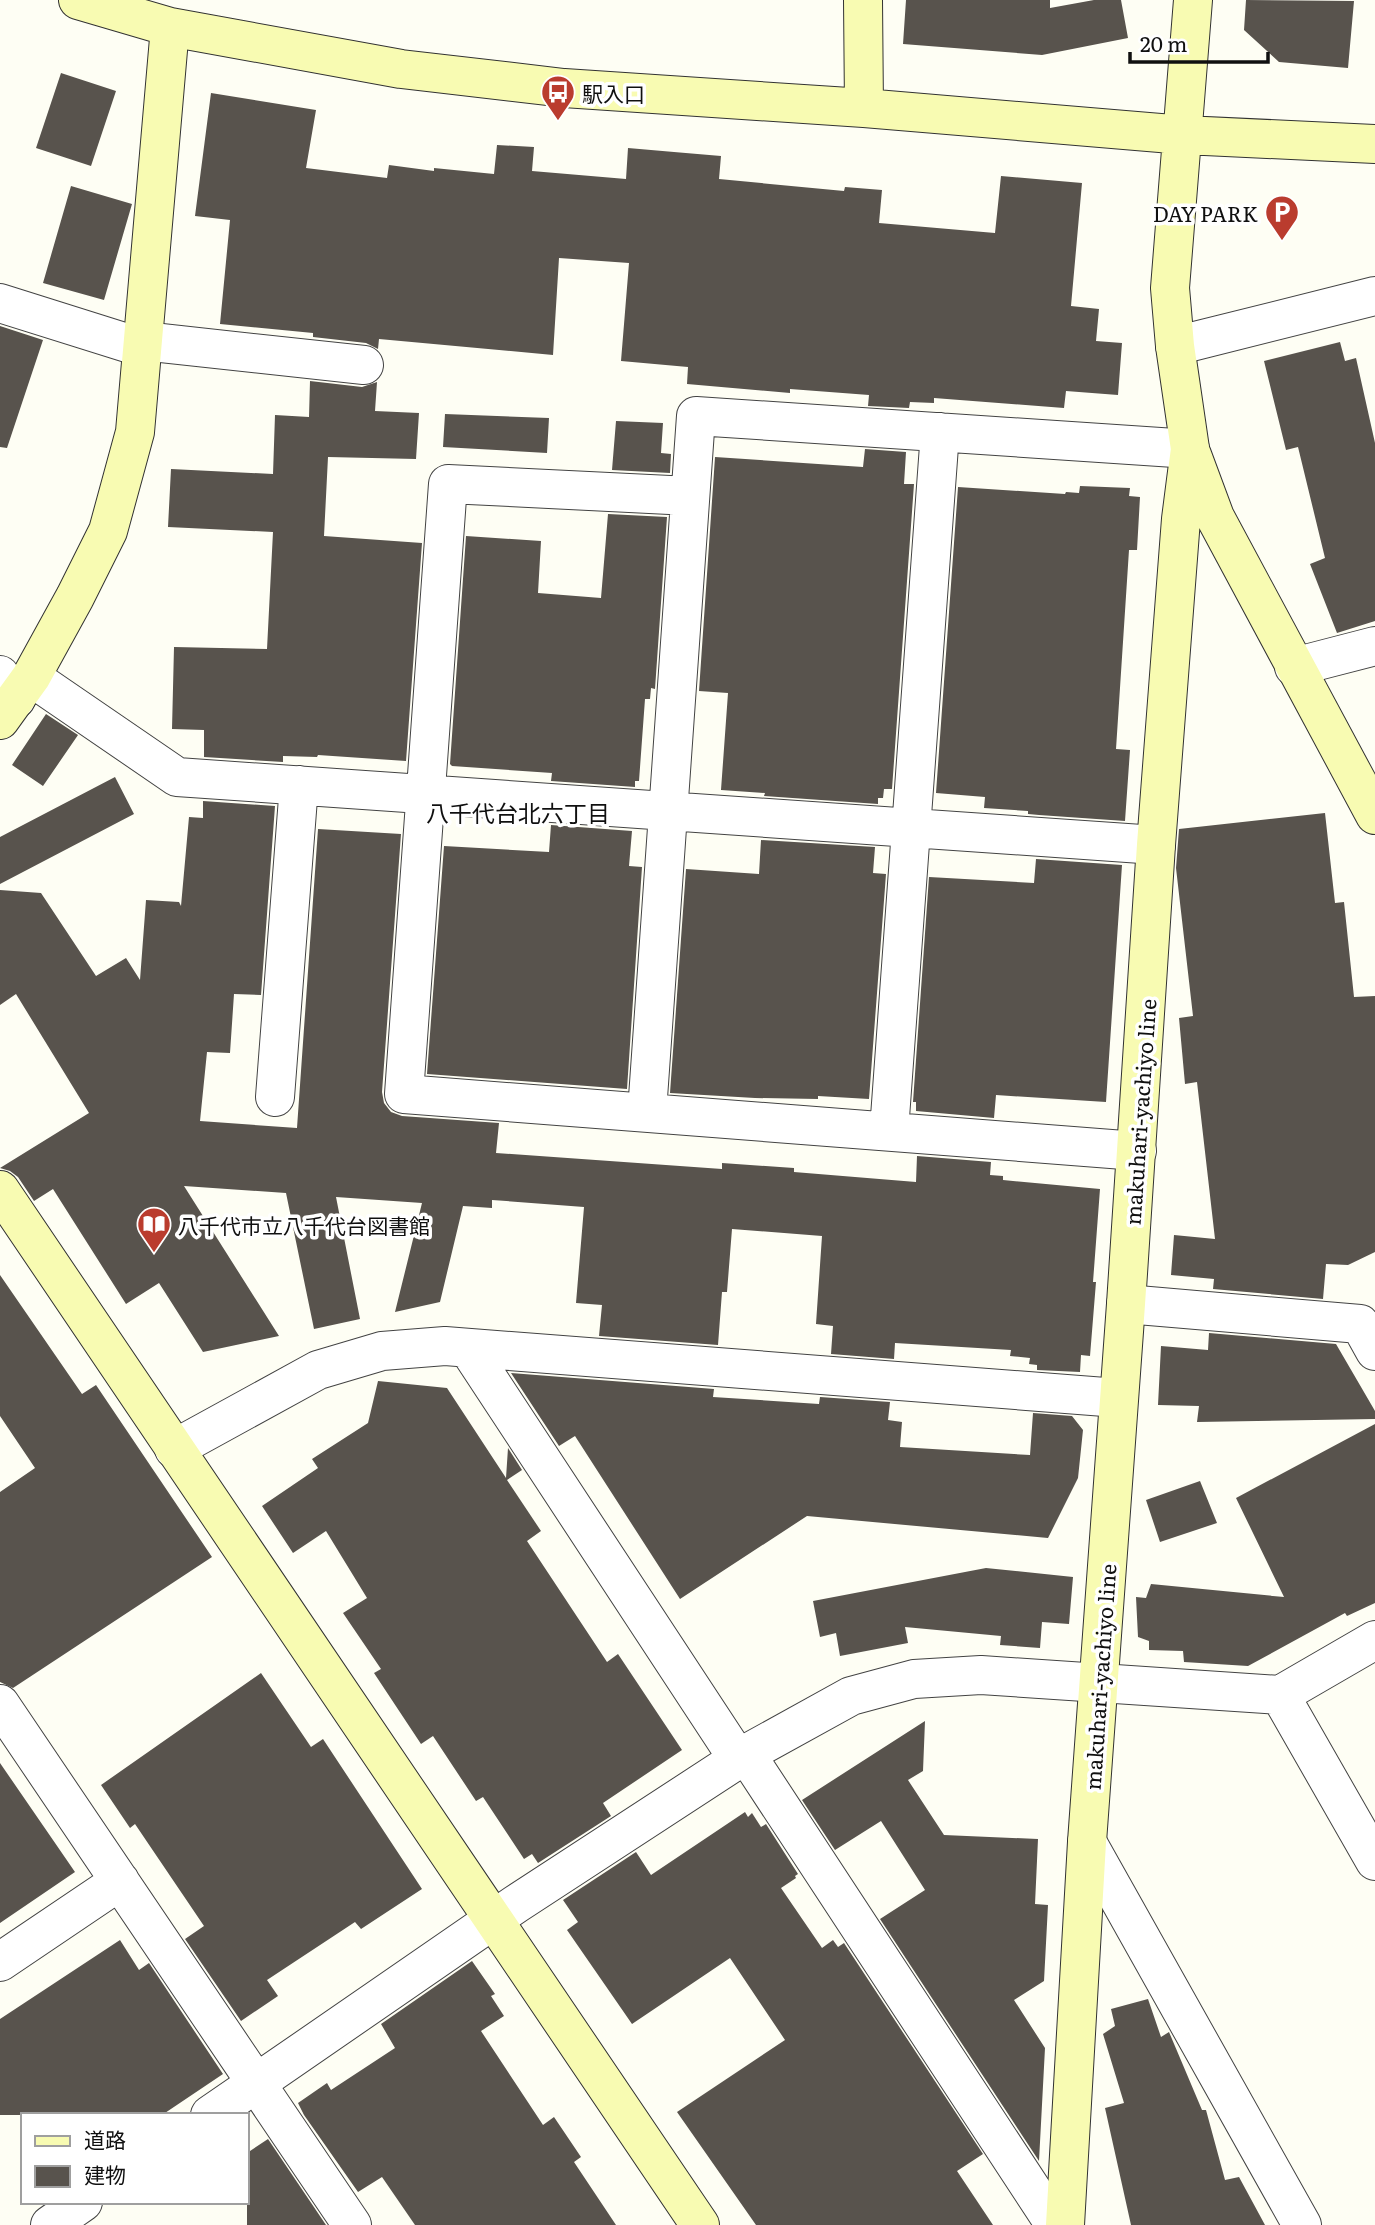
<svg xmlns="http://www.w3.org/2000/svg" width="1375" height="2225" font-family="Literata,'Noto Sans JP',serif">
  <rect width="100%" height="100%" fill="#fefef4"/>
  <path fill="#58534d" d="M906,0H1050V8L1094,0H1121L1128,38L1042,55L903,44Z
    M1246,0L1354,1L1348,68L1279,62L1244,30Z
    M61,73L116,91L91,166L36,148Z
    M211,93L316,110L306,168L387,178L389,165L434,171V168L494,174L497,145L534,147L532,171L626,179L628,148L674,152L721,156L719,179L844,191L845,187L882,190L879,223L995,233L1001,176L1082,183L1071,306L1099,309L1096,341L1122,343L1118,395L1066,391L1064,408L934,398V403L910,402L909,408L868,406L869,395L790,389V393L687,384L688,367L621,361L629,263L559,258L553,355L379,339L378,349L366,343L313,337V333L220,324L230,220L195,216Z
    M71,186L132,204L104,300L43,283Z
    M0,326L43,340L7,448L0,447Z
    M1340,342L1345,361L1356,358L1375,443V621L1337,633L1310,564L1325,558L1298,447L1286,450L1264,361Z
    M310,381L362,387L377,382L375,411L419,413L416,459L328,457L324,536L422,543L406,761L318,755L317,757L283,756V762L204,757V730L172,729L174,647L267,649L273,532L168,527L171,469L273,474L275,415L309,417Z
    M445,414L549,418L547,453L443,447Z
    M616,421L663,423L661,453L671,454L670,473L612,470Z
    M865,449L906,452L904,484H914L892,789H884L883,798H878V804L764,796L765,793L721,790L728,693L699,691L715,457L863,467Z
    M1080,486L1130,488L1129,496L1140,497L1137,550H1129L1116,749L1130,750L1125,821L1039,815L1028,814V811L984,808L985,797L936,793L958,487L1065,494L1066,492L1079,493Z
    M608,514L667,517L655,689L651,688L650,699H645L639,781H635V787L551,781L552,773L452,766L450,764L466,536L541,541L538,593L601,598Z
    M46,714L78,735L43,786L12,765Z
    M115,777L134,814L0,884V837Z
    M203,801L275,806L261,995L234,994L230,1053L207,1052L200,1121L297,1128L318,829L401,834L382,1092L384,1103L391,1112L402,1116L499,1123L496,1153L722,1169V1163L794,1168V1172L916,1182L917,1156L991,1162L990,1175L1003,1176V1180L1100,1189L1093,1282H1096L1090,1356L1081,1355L1080,1372L1037,1370V1365L1029,1364L1030,1358L1010,1356L1011,1350L895,1343L894,1359L831,1354L833,1326L816,1324L822,1236L732,1229L727,1292H722L718,1345L599,1336L602,1305L576,1303L584,1207L492,1200V1208L463,1206L440,1302L395,1312L422,1203L336,1197L360,1319L314,1329L286,1193L184,1186L279,1336L203,1352L159,1283L126,1304L53,1189L34,1201L18,1177L10,1171L0,1168L89,1113L16,994L0,1005V890L41,893L96,976L126,958L140,980L146,900L179,902L181,906L189,817L203,818Z
    M1325,813L1335,903L1344,902L1354,997L1375,996V1252L1348,1265L1326,1264L1323,1299L1213,1289L1214,1279L1171,1275L1174,1235L1215,1239L1197,1082L1185,1084L1179,1018L1193,1016L1176,868L1179,829Z
    M551,825L632,831L629,866L642,867L627,1089L427,1074L444,846L549,852Z
    M761,840L875,847L873,873L886,874L869,1099L818,1096V1099L755,1098L670,1093L686,869L759,874Z
    M1036,859L1122,865L1106,1102L996,1095L994,1118L916,1111V1102H913L929,877L1034,883Z
    M0,1275L82,1394L96,1385L212,1557L13,1688L0,1682V1492L35,1468L0,1416Z
    M1209,1333L1336,1344L1375,1411V1419L1197,1422L1199,1406L1158,1405L1161,1346L1208,1350Z
    M511,1373L714,1389L713,1397L819,1404L820,1397L890,1402L888,1420L902,1422L900,1447L1030,1455L1033,1413L1072,1416L1083,1430L1078,1478L1048,1538L807,1516L680,1599L575,1436L559,1446Z
    M378,1381L447,1388L506,1478L508,1448L522,1470L507,1480L541,1531L527,1541L607,1662L618,1654L682,1750L603,1803L611,1816L538,1863L532,1854L524,1859L483,1797L476,1801L433,1736L421,1744L374,1673L381,1669L343,1613L367,1598L326,1531L293,1553L262,1506L318,1468L312,1459L368,1423Z
    M1375,1424V1603L1347,1616L1345,1613L1248,1666L1184,1662L1183,1651L1149,1650V1641L1138,1637L1136,1597L1146,1598L1151,1584L1284,1597L1236,1498Z
    M1200,1481L1217,1523L1160,1542L1146,1500Z
    M986,1568L1073,1577L1069,1624L1042,1622L1040,1648L1000,1645L1001,1636L905,1627L908,1643L840,1656L836,1633L820,1637L813,1601Z
    M261,1673L311,1747L323,1739L422,1889L361,1929L355,1922L267,1980L278,1996L241,2021L185,1939L204,1926L135,1824L130,1828L101,1785Z
    M925,1721L923,1771L908,1780L944,1835L1038,1839L1035,1904L1048,1905L1044,1981L1014,2000L1045,2048L1039,2161L880,1919L925,1890L881,1821L835,1850L802,1800Z
    M0,1763L75,1872L0,1923Z
    M745,1812L748,1817L752,1813L761,1827L766,1824L798,1874L795,1876L796,1878L781,1888L822,1948L833,1940L838,1947L844,1943L983,2154L957,2171L993,2225H756L677,2112L785,2040L730,1958L632,2024L567,1930L578,1922L563,1900L636,1852L651,1875Z
    M120,1940L139,1970L149,1963L223,2074L162,2115H0V2019Z
    M472,1961L495,1994L491,1996L504,2016L481,2031L543,2125L554,2117L581,2157L574,2162L616,2225H415L382,2177L358,2192L304,2115L298,2103L327,2083L331,2090L395,2048L381,2024Z
    M1148,1999L1161,2037L1169,2032L1202,2110H1206L1225,2180L1239,2177L1265,2225H1131L1105,2108L1124,2103L1103,2034L1115,2026L1111,2009Z
    M268,2139L326,2225H247V2153Z"/>
  <g fill="none" stroke-linecap="round" stroke-linejoin="round">
    <g stroke="#434343" stroke-width="40">
      <path id="street" d="M0,303L143,348
        M143,341L364,365
        M1175,346L1375,296
        M690,496L448,484L404,1094L1137,1151
        M1294,667L1375,646
        M0,675L16,699
        M31,677L177,777L1156,845
        M275,1097L299,785
        M647,1112L696,416L1190,449
        M889,1131L940,432
        M1126,1304L1360,1324L1375,1351
        M468,1348L738,1759
        M174,1449L318,1370L382,1351L445,1346L1118,1398
        M1280,1695L1375,1861
        M0,1704L352,2225
        M746,1754L1055,2225
        M1087,1842L1302,2225
        M0,1962L120,1881
        M210,2115L516,1904L746,1754L851,1696L914,1679L981,1675L1280,1695L1375,1640
        M50,2225L83,2202"/>
    </g>
    <g stroke="#323232" stroke-width="40">
      <path id="secondary" d="M78,0L170,27L401,69L564,88L864,108L1184,135L1375,144
        M863,0L864,108
        M1192,455L1215,517L1375,815
        M0,720L31,677L75,597L108,531L135,432L170,27
        M0,1190L700,2225
        M1065,2225L1087,1842L1126,1304L1156,845L1181,519L1190,449L1175,346L1170,288L1193,0"/>
    </g>
    <use href="#street" stroke="#fff" stroke-width="38"/>
    <use href="#secondary" stroke="#f8fbb2" stroke-width="38"/>
  </g>
  <defs>
    <g id="bus-pin" transform="scale(1.75)"><path d="M0 17L-7.5 6A9.5 9.5 0 1 1 7.5 6Z" fill="#ba3c2e" stroke="#fff"/><path d="M-5-6H5V4H4V6H2V4H-2V6H-4V4H-5ZM-3.5-4V0h7V-4ZM-3.5 1.2v1.5H-2V1.2ZM2 1.2v1.5H3.5V1.2Z" fill="#fff"/></g>
    <g id="parking-pin" transform="scale(1.75)"><path d="M0 17L-7.5 6A9.5 9.5 0 1 1 7.5 6Z" fill="#ba3c2e" stroke="#fff"/><path d="M-3.5-5.5H1a3.5 3.5 0 0 1 0 7H-1V5.5H-3.5ZM-1-3.4V-.6H.8a1.4 1.4 0 0 0 0-2.8Z" fill="#fff"/></g>
    <g id="library-pin" transform="scale(1.75)"><path d="M0 17L-7.5 6A9.5 9.5 0 1 1 7.5 6Z" fill="#ba3c2e" stroke="#fff"/><path d="M-6-4Q-3-5.5-.7-3.5V5Q-3 3-6 4ZM6-4Q3-5.5 .7-3.5V5Q3 3 6 4Z" fill="#fff"/></g>
  </defs>
  <g fill-rule="evenodd">
    <use href="#bus-pin" x="558" y="92"/>
    <use href="#parking-pin" x="1282" y="212"/>
    <use href="#library-pin" x="154" y="1224"/>
  </g>
  <g text-anchor="middle" dominant-baseline="central" stroke-width="7" stroke-linejoin="round" paint-order="stroke">
    <g font-size="21" fill="#101010" stroke="#fff" text-anchor="start">
      <text x="582" y="92">駅入口</text>
      <text x="1258" y="212" text-anchor="end">DAY PARK</text>
      <text x="178" y="1224">八千代市立八千代台図書館</text>
    </g>
    <g font-size="21" fill="#101010" stroke="#fff">
      <text transform="translate(1139 1112) rotate(-86)">makuhari-yachiyo line</text>
      <text transform="translate(1099 1677) rotate(-86)">makuhari-yachiyo line</text>
    </g>
    <g font-size="23" fill="#101010" stroke="#fff">
      <text x="518" y="812">八千代台北六丁目</text>
    </g>
  </g>
  <rect x="21" y="2113" width="228" height="91" fill="#ffffff" stroke="#9f9f9f" stroke-width="2"/>
  <rect x="35" y="2136" width="35" height="10" fill="#f8fbb2" stroke="#9f9f9f" stroke-width="2"/>
  <text x="84" y="2148" font-size="21" fill="#101010">道路</text>
  <rect x="35" y="2166" width="35" height="21" fill="#58534d" stroke="#9f9f9f" stroke-width="2"/>
  <text x="84" y="2183" font-size="21" fill="#101010">建物</text>
  <path d="M1130 52v10h138v-10" fill="none" stroke="#101010" stroke-width="3.5"/>
  <text x="1140" y="52" font-size="21" fill="#101010" stroke="#ffffff" stroke-width="5" paint-order="stroke">20 m</text>
</svg>
